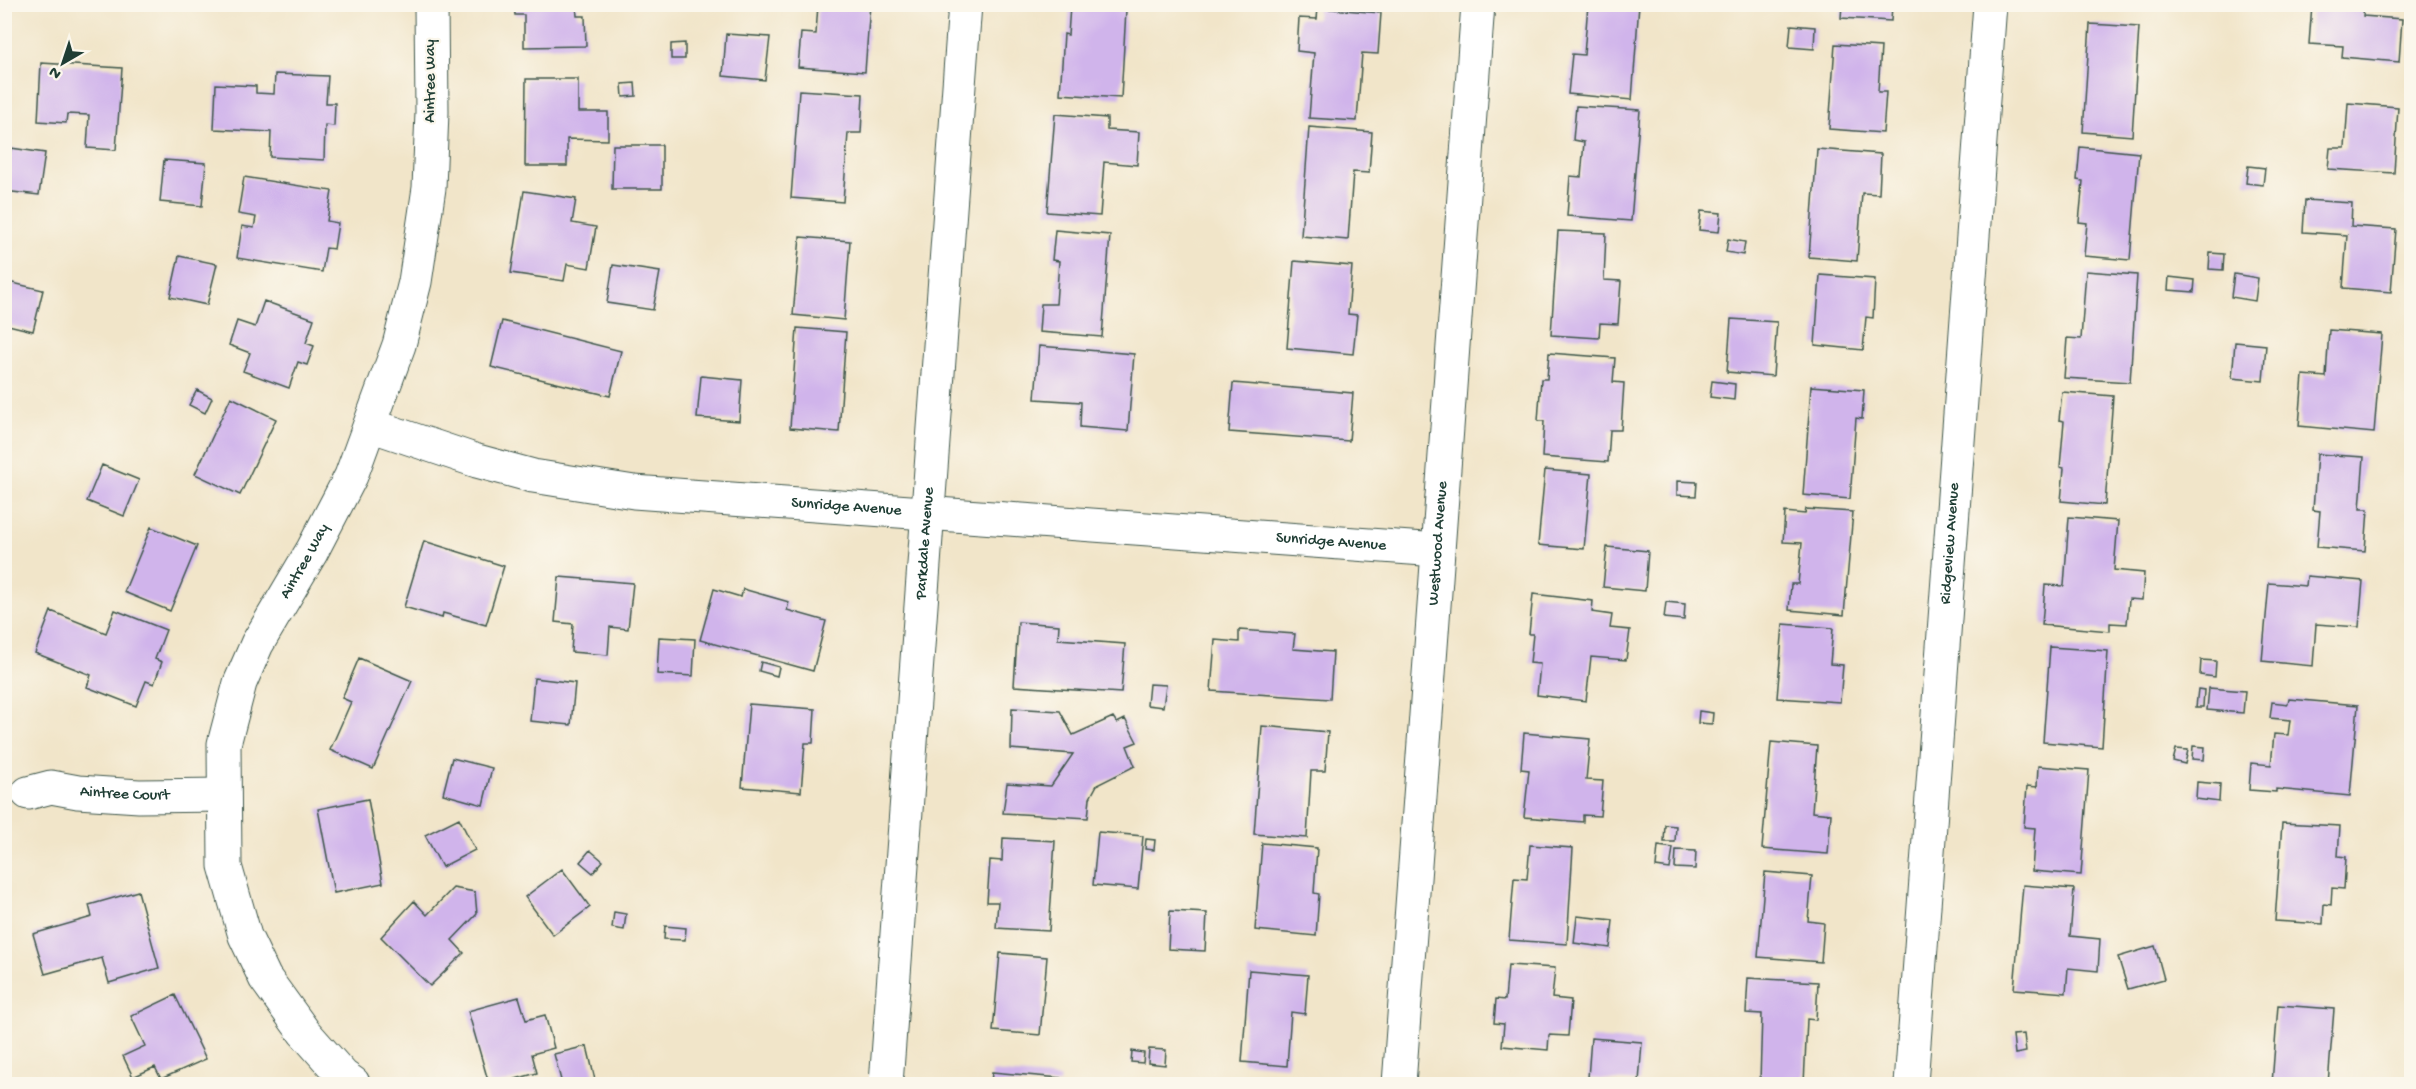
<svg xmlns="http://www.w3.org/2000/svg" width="2416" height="1089" font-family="'Gochi Hand',sans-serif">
  <rect width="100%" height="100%" fill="#fbf7ec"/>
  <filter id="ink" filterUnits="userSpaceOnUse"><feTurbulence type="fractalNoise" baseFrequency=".0167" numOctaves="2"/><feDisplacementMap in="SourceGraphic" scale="12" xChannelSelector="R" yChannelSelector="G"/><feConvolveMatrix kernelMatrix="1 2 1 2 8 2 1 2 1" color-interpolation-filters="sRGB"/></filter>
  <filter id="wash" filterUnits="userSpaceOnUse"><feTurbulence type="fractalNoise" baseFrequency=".008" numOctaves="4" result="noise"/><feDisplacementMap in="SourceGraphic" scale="24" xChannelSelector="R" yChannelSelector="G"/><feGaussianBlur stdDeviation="1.35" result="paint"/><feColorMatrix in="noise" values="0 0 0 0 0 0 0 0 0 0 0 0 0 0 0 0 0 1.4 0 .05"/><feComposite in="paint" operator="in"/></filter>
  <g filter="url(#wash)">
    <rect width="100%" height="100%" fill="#f1e5c9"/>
    <g id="blocks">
      <path fill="#d0b4eb" d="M514,4H576L577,16H585L586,46L524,47V15H515Z
        M818,4H870L865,72L798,67L801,33L816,34Z
        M1588,4H1639L1632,100L1568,94L1572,54L1584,55Z
        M1842,4H1892L1891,21L1841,18Z
        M2312,4H2364L2363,16L2402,19L2399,62L2342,57L2343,46L2309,44Z
        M1070,6L1126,10L1121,98L1060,94L1064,34L1068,35Z
        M1318,8L1381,13L1378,54L1362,53L1357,121L1309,118L1314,53L1297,51L1299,18L1317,19Z
        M2090,24L2139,27L2132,136L2083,132Z
        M1791,25L1815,27L1814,49L1789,47Z
        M726,34L770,37L765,80L723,76Z
        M685,43V59H671V44Z
        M1835,44L1881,47L1878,92H1886L1883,133L1829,129Z
        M41,63L122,68L116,150L87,148L89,115L67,114L66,123L38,121Z
        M275,74L328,76L326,103H335L334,126L325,125L324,160L270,157L271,132L214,129L216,84L256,86V93L274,94Z
        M526,79H578V112H608V140L567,139V166H525Z
        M635,83L636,96L623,97L622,84Z
        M799,90L863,94L861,133H848L843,202L791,198Z
        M2348,103L2398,107L2394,173L2328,169L2330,148H2345Z
        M1576,106L1640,110L1631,221L1567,216L1570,176L1581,177L1584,142L1573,140Z
        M1055,114L1107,118V130L1139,132L1137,165L1104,162L1100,216L1047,212Z
        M1309,127L1372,132L1369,173L1353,172L1348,240L1301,236Z
        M613,145H662V189H612Z
        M2080,147L2139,153L2130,260L2084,256L2087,223L2079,222L2083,181L2077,180Z
        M11,148L45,153L39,195L4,191Z
        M1817,149L1881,154L1879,194L1862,193L1857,261L1809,257Z
        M164,160L206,163L202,206L160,202Z
        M2248,166L2265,168L2263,185L2246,183Z
        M244,177L332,191L327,221L338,223L334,249L326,248L322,272L237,258L242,226L254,228L256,217L238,214Z
        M524,191L576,199L572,223L596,227L589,268L567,264L564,281L511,273Z
        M2305,200L2352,203L2351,226L2396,229L2391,292L2343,288L2347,235L2303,232Z
        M1701,211L1721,213L1719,232L1699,230Z
        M1055,230L1110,235L1102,337L1039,332L1041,304H1056L1059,261L1052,260Z
        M1558,231L1606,233L1604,280L1621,281L1618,324L1600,323L1599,338L1551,335Z
        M800,237L850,241L844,320L793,315Z
        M1728,239L1745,242L1743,255L1726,252Z
        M2210,253L2224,254L2223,270L2209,269Z
        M179,256L217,264L207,305L170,297Z
        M1294,261L1352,266L1348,314L1357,315L1353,354L1287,348Z
        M613,265L660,272L653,310L607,303Z
        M2086,271L2137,275L2130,382L2064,378L2067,338L2081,339Z
        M2234,274L2258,278L2255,301L2231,297Z
        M1820,275L1875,279L1873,318L1866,317L1863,350L1815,345Z
        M2169,277L2195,280L2194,292L2168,290Z
        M4,281L43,290L33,331L4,324Z
        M264,301L314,319L306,343L314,346L307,365L298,362L289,388L243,371L250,353L229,345L237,321L255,327Z
        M1731,319L1777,322L1773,376L1727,372Z
        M502,321L621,351L610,396L491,367Z
        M797,328L846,332L839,432L790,428Z
        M2329,330L2382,334L2374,433L2299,426L2303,375L2326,377Z
        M2235,342L2266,345L2263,381L2232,378Z
        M1039,346L1134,354L1128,431L1080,427L1081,402L1035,399Z
        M1549,353L1615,358L1613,382L1624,383L1621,430H1610L1608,462L1542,457L1544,421H1538L1541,379H1547Z
        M701,376L742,380L739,421L697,418Z
        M1712,381L1735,384L1734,400L1710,397Z
        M1233,383L1353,393L1349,441L1229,432Z
        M1811,386L1864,390L1862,419L1856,418L1850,499L1803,495Z
        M197,390L212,398L205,413L189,405Z
        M2062,392L2113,396L2105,505L2061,501L2064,468L2060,467L2064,421L2059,420Z
        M231,397L276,419L240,495L195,474Z
        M2317,454L2364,457L2360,509H2368L2365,551L2317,547L2320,511L2313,510Z
        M102,465L139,480L124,516L87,501Z
        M1545,470L1591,474L1584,549L1538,545Z
        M1677,481L1697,482L1696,496L1677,495Z
        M1806,509L1853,512L1844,615L1789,610L1791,584H1798L1802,543L1783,542L1785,512L1805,514Z
        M2069,517L2118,521L2114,570L2144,573L2142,600L2129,599L2127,624L2110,623V631L2042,625L2045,585L2064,586Z
        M151,527L197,546L170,611L124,592Z
        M424,541L504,566L486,625L443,613L442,618L404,607Z
        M1607,547L1648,551L1645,591L1603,587Z
        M2307,576L2363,581L2359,627L2316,624L2313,666L2262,661L2269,583L2306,586Z
        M559,577L633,583L628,629L610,627L608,655L571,652L573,624L555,622Z
        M714,589L741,597L743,589L789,602L787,610L826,621L813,671L700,640Z
        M1533,594L1593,601L1592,612L1612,615L1610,628L1630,630L1626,660L1591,657L1586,701L1537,695L1540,664L1530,663L1533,634H1529Z
        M1666,602L1685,604L1684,620L1664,618Z
        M115,610L166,630L155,659L162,662L154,684L146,681L136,706L87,687L91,675L35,653L51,611L106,633Z
        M1018,622L1059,625L1058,639L1125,644L1121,693L1014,686Z
        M1783,624L1833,628L1830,664L1843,665L1840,702L1777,698Z
        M1239,630L1295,634L1293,649L1333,652L1330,699L1211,691L1215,640L1239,642Z
        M659,637L695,639L693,676L657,674Z
        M2050,647L2108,651L2102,747L2043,742Z
        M359,658L412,681L373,769L330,750L351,702L342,698Z
        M2201,660L2216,661L2215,677L2200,675Z
        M761,662L779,667L777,676L759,671Z
        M534,678L575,683L571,725L530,721Z
        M1149,684L1166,685L1163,707L1147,705Z
        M2209,688L2245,691L2243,713L2207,710Z
        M2198,689L2204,690L2203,707H2196Z
        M2289,699L2358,705L2350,796L2276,789V792L2249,790L2251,763L2271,765L2274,734L2288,735L2290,720L2270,718L2272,702L2288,704Z
        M749,704L815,709L813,743H805L801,792L742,787Z
        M1012,708L1060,711L1073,735L1113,717L1117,723L1125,719L1137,742L1127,746L1135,766L1097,785L1090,798L1088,818L1003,813L1007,783L1051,786L1073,754L1011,749Z
        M1699,711L1713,713L1712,724L1698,723Z
        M1262,726L1328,732L1325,771H1311L1307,838L1254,834Z
        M1524,733L1590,739L1586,780L1603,781L1600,816L1583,815V822L1524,817L1529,770L1521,769Z
        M1771,742L1817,746L1812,812L1831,814L1828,854L1762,849Z
        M2193,746L2205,747L2204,760L2192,759Z
        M2176,749L2188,750L2185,764L2173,761Z
        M452,758L492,768L483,805L443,794Z
        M2038,766L2089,770L2081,875L2032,871L2035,828L2024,827L2027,786L2037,787Z
        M2197,782L2220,784L2219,802L2196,799Z
        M368,799L383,883L334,893L318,809Z
        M459,818L475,850L442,867L425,835Z
        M2282,823L2340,826L2338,856L2346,857L2344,889L2332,888L2331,905L2324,904L2323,924L2275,921Z
        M1665,825L1676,826L1675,842H1664Z
        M1098,832L1143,836L1138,889L1093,885Z
        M1003,838L1055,841L1049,931L996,928L998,902H987L990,860L1002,861Z
        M1146,839L1155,840L1154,850L1145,849Z
        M1262,843L1317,848L1314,893L1319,894L1316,936L1255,930Z
        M1530,845L1573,848L1567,944L1509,940L1514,878L1527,879Z
        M1658,846L1673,848L1670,869L1656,867Z
        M590,850L603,861L593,873L580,862Z
        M1676,850L1696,851L1695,869L1675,868Z
        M562,869L590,907L553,935L525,897Z
        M1765,872L1812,876L1808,921L1824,923L1821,962L1758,957Z
        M2023,885L2074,889L2070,936L2100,939L2098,971L2068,968L2066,993L2014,989Z
        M453,888L475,892L477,914L452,940L464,953L430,986L381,937L414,901L427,915Z
        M138,891L159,968L109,983L102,958L45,974L33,934L92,917L89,905Z
        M1170,911L1207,913L1205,951L1168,949Z
        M614,912L626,914L624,930L612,928Z
        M1577,916L1613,920L1610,948L1574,943Z
        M665,926L686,928L685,940L664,939Z
        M2155,946L2164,979L2128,989L2118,957Z
        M1000,953L1047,957L1040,1035L993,1031Z
        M1508,965L1555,968L1552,998L1571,1000L1568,1036L1549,1035L1548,1050L1502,1046L1504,1024L1494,1023L1496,999L1505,1000Z
        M1249,970L1308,975L1305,1014L1291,1012L1287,1066L1242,1062Z
        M1748,978L1818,982L1816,1020L1807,1019L1804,1084L1760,1082L1762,1014L1746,1013Z
        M175,995L206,1059L161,1079L155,1067L133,1077L123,1056L145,1046L131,1016Z
        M519,997L526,1020L545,1015L554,1048L532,1054L537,1073L498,1084H489L468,1011Z
        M2278,1005L2334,1009L2328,1084H2272Z
        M2024,1034L2026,1052L2015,1054L2013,1035Z
        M1591,1038L1642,1042L1639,1082L1588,1078Z
        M587,1046L596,1084H562L554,1054Z
        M1149,1049L1166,1050L1165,1065L1148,1063Z
        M1132,1051L1144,1053L1143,1063L1131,1062Z
        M992,1072L1060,1078L1059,1084H991Z"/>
    </g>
  </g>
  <g filter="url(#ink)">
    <use href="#blocks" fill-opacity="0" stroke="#3e564a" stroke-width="1.5"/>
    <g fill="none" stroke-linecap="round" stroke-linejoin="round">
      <g stroke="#3e564a" stroke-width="35">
        <g id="minor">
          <path id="s1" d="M370,425L477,461L533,476L634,492L1438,550"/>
          <path id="s2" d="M28,793L51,787L78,792L139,796L223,795"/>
          <path id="s3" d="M353,1083L343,1076L304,1032L265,978L245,936L225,866L224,744L240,683L257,644L312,551L351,476L399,345L415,282L429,188L432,112L431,4"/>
          <path id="s4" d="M886,1084L965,4"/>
          <path id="s5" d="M1399,1084L1478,4"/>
          <path id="s6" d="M1911,1084L1990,4"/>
        </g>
      </g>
      <use href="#minor" stroke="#fff" stroke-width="33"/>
    </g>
  </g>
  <g text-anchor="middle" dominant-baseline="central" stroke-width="4.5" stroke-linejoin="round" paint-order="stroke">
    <g font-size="16" fill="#1f3d34" stroke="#fbf7ec">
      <text transform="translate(431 81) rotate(-90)">Aintree Way</text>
      <text stroke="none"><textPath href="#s1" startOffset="486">Sunridge Avenue</textPath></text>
      <text stroke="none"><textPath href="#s1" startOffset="972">Sunridge Avenue</textPath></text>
      <text stroke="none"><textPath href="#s4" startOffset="542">Parkdale Avenue</textPath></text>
      <text stroke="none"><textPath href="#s6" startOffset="542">Ridgeview Avenue</textPath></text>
      <text stroke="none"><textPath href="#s5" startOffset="542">Westwood Avenue</textPath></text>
      <text stroke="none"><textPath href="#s3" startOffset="580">Aintree Way</textPath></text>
      <text stroke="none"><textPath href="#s2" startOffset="98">Aintree Court</textPath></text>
    </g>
  </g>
  <rect width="2416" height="1089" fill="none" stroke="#fbf7ec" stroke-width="24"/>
  <g transform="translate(63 63) rotate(219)" stroke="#fbf7ec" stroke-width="4.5" paint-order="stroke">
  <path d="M0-4.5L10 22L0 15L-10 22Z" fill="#1f3d34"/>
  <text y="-9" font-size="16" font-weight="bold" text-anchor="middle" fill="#1f3d34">N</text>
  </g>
</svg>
